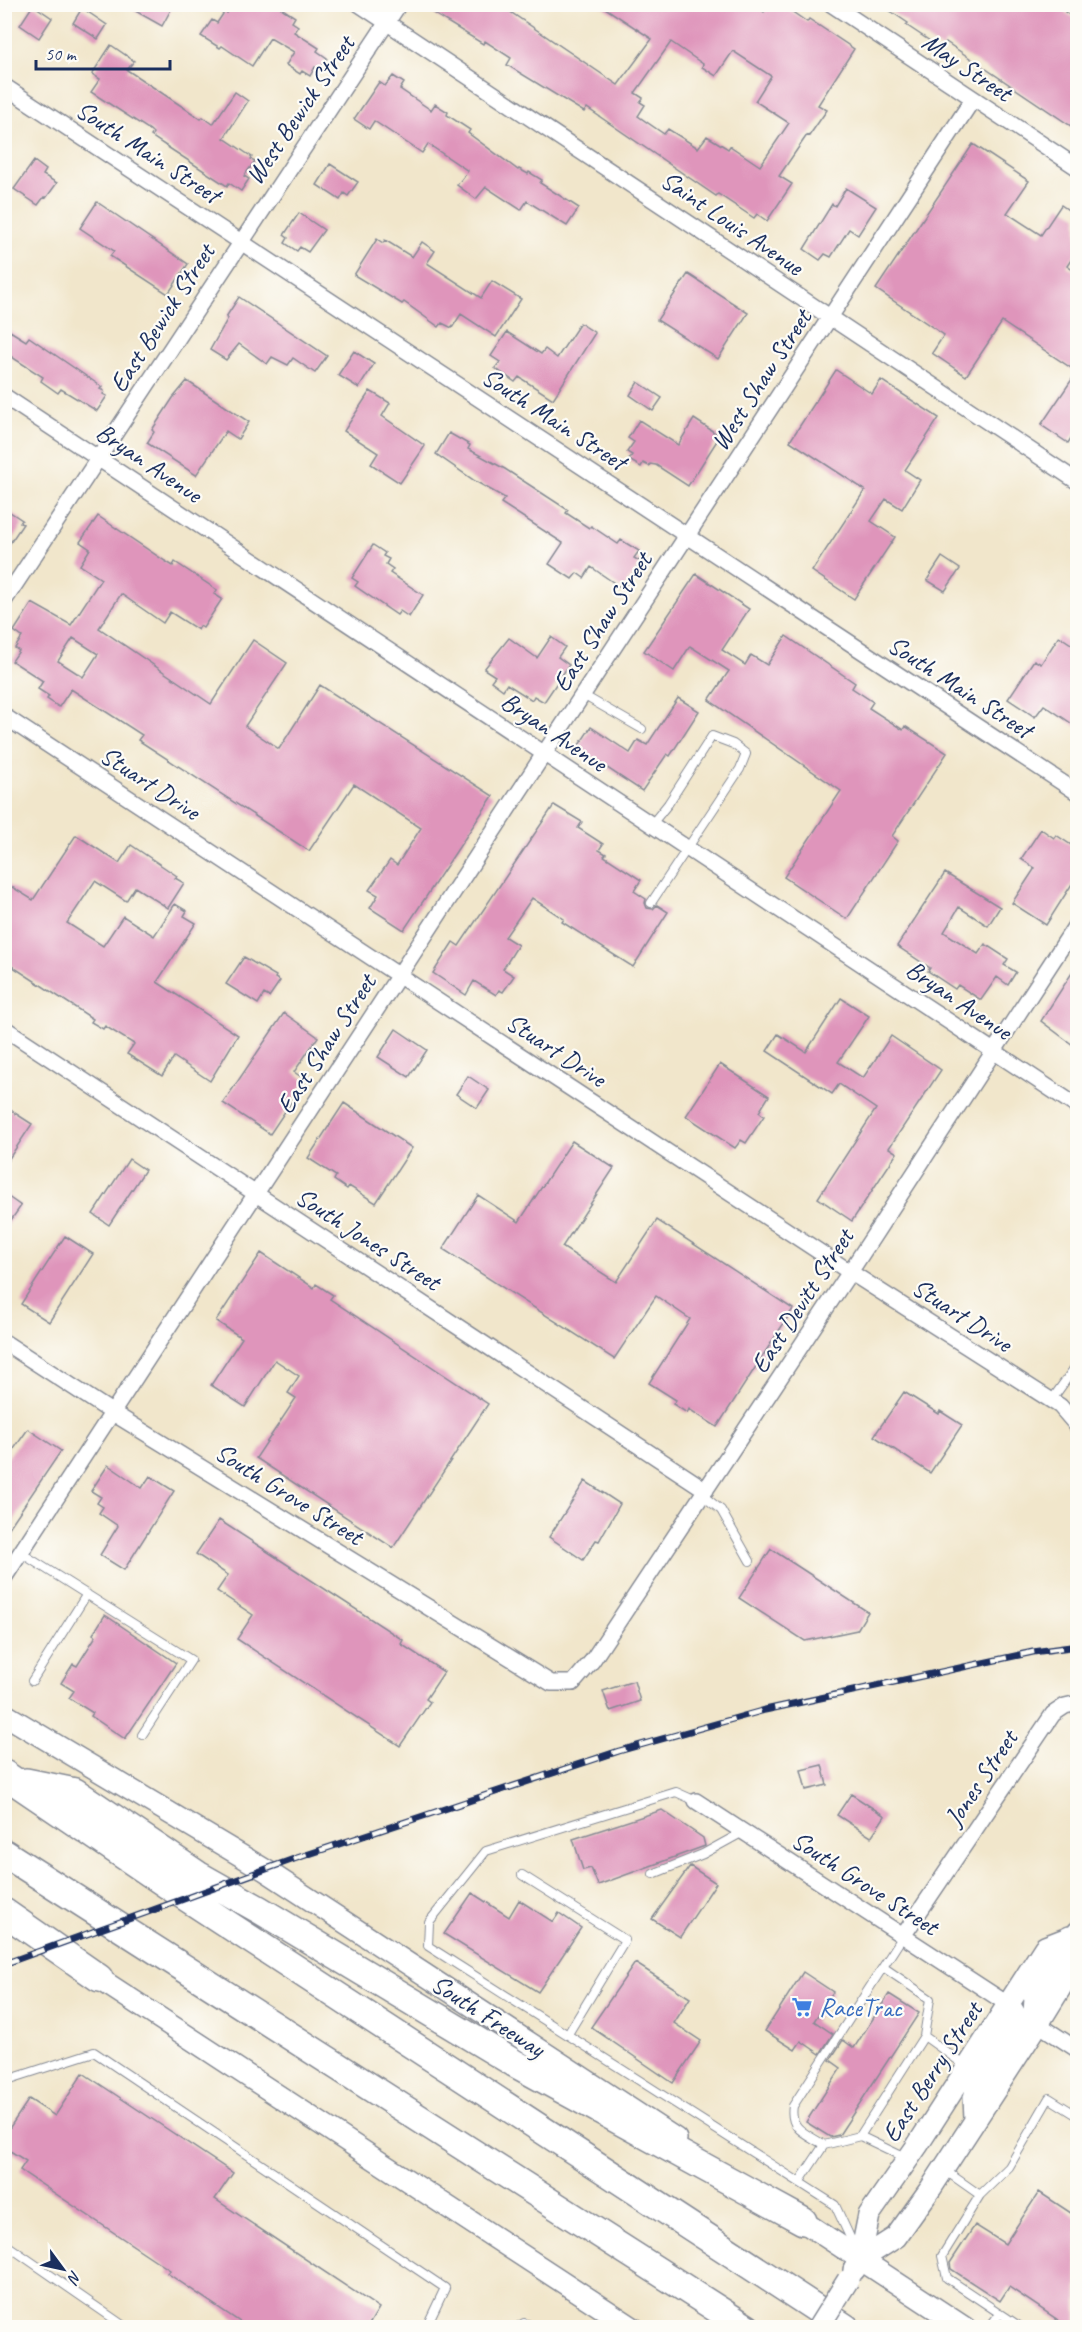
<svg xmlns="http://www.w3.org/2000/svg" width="1082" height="2332" font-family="Caveat,sans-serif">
  <rect width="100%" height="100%" fill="#fdfcf7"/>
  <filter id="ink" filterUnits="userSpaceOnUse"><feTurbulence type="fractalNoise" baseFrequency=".0167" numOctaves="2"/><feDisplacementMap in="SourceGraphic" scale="12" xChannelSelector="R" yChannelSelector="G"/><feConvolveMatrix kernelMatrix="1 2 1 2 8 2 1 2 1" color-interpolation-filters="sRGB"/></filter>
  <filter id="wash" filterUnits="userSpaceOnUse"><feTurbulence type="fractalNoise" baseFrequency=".008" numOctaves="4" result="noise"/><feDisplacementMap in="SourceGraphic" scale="24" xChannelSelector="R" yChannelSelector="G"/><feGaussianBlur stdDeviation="1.35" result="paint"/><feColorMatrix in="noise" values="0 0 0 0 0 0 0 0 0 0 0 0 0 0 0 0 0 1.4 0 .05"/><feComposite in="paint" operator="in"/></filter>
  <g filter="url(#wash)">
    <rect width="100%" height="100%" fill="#f1e6cb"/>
    <g id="blocks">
      <path fill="#df95bb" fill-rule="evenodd" d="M123,4H174L162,26Z
        M233,4H275L295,17L292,22L298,26L294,32L319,48L317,51L327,58L320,70L315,67L310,76L302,71L300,74L286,65L294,52L270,38L252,66L222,46L220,48L201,36L212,20L217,23L225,11L227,13Z
        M418,4H513L509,11L618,85L652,39L599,4H753L764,12L769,4H781L807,22L809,19L854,49L818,105L827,110L809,136L807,135L779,176L792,184L767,221L757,214L754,218L718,194L716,196L587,108L584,112L507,65L511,58L485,41L483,44ZM671,42L703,64L702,67L716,76L733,51L771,76L755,101L789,123L760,166L730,146L728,149L725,147L707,136L698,148L668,129L664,134L638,116L645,105L640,102L643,98L635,93Z
        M880,4H1059L1067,9L1065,12L1077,20V130L946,42L942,49L906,25L908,23Z
        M33,5L52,18L39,38L20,25Z
        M82,8L107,25L98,39L73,23Z
        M111,45L134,61L127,70L201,119L203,117L213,124L235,92L248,101L224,138L252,157L251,159L255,161L244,176L249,179L241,191L229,183L227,186L166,146L151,136L153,133L150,130L91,92L100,79L92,74Z
        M393,76L404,83L400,89L431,110L435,104L448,112L447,115L470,130L468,133L518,170L519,169L528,174L529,172L542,180L540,183L579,208L567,226L527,201L521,210L486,187L476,199L457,185L468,171L428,144L422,153L374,121L369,129L354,119L379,82L385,86Z
        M973,144L1029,181L1007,213L1041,235L1061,205L1077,216V251L1067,266L1077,273V429L1068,443L1041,425L1077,372L1002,322L966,376L932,353L944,335L876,289Z
        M34,161L46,170L43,175L57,183L46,198L44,197L38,205L14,189Z
        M330,164L358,182L348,196L344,193L340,200L317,185Z
        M846,188L876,207L858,235L849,229L831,257L825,254L820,260L804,249L832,204L835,206Z
        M97,202L188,264L168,294L110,256L114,251L80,228Z
        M299,213L324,230L308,252L300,247L297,251L285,243L288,238L284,235Z
        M377,239L383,243L385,240L412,257L422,242L435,251L427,263L481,298L492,281L521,299L496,337L461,314L452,328L442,323L439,327L404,302L402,304L354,275Z
        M688,274L748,313L718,359L657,320Z
        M239,297L327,356L315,373L293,358L288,365L272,357L267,364L239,344L226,360L210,350L228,318L226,317Z
        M580,323L595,333L553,399L519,377L515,382L495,368L500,362L491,356L507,332L541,354L545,349L557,358Z
        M10,331L26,341L29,337L102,387L100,389L104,391L103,394L107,396L97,411L61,389L58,393L41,381L43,377L4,352V339Z
        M354,351L374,364L359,388L338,375Z
        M836,370L872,394L881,380L939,418L905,470L920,480L902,509L886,499L871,521L895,537L854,599L812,571L865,490L790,441Z
        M187,381L249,422L238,439L226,431L196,475L147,443L154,432L152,430L173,398Z
        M638,382L662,398L653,411L630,395Z
        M370,391L390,403L382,416L425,446L400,483L371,464L378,453L344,431Z
        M694,419L720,436L688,486L656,465L650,464L649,466L643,463L641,467L629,460L632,455L627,452L634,442L628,438L639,420L678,445Z
        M449,433L470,445L468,449L505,469L568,510L566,513L589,528L591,526L618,544L621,540L639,551L634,558L641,562L623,589L591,567L584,578L577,573L572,579L549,564L563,543L501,503L505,498L475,481L436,454Z
        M4,508L22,520L20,523L23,524L4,552Z
        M98,516L165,561L173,566L175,562L217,590L214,594L222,599L203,628L200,626L198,630L170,612L163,623L121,594L99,628L211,704L253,640L287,663L245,726L279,749L320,685L493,796L404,930L370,908L378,895L369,890L390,860L397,865L421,828L354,784L309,851L138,740L142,735L71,689L59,707L47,699L49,696L38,689L43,681L12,661L19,651L15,648L22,637L14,631L32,603L71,625L101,579L80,565L90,549L80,542ZM73,638L98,654L83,677L58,661Z
        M373,545L385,553L383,556L389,559L386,564L393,569L390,573L423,595L409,617L400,611L397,615L355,586L358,582L352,578Z
        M942,557L960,569L945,591L927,580Z
        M696,574L749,609L722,650L745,665L751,655L767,665L786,636L855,683L852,688L873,702L869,708L903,730L905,726L947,753L892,836L898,841L847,919L784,877L841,791L709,700L729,671L690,646L674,671L644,651Z
        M1059,636L1077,648V727L1044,705L1035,717L1008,699L1034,660L1041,664Z
        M551,637L565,647L558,657L569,665L544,702L534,696L532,700L507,684L503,690L491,681L495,676L484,669L509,638L537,658Z
        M678,698L699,711L670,756L667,754L642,791L577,748L591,727L630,753L638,740L647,745Z
        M554,805L582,822L578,828L603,844L599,850L606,854L604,856L641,880L634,891L646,899L645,903L647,908L653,909L657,905L668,912L633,967L562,922L564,919L532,898L505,937L518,945L503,969L514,976L503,992L499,990L496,995L474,981L466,995L433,973L453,942L459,946Z
        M1041,829L1054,838L1056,835L1077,849V876L1046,925L1012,903L1035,868L1021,859Z
        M76,835L119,863L131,845L177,876L175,878L184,883L168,908L135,887L126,901L95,881L67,923L103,946L123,916L154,936L175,904L187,911L184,916L196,923L157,982L238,1035L210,1081L174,1057L162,1076L127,1054L134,1044L105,1026L103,1029L91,1022L93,1019L4,961V882L33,900Z
        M945,873L1000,907L988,926L959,907L944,932L978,954L985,944L1008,959L1004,965L1016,972L1008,985L997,977L981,1000L958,985L955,989L928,971L930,968L897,946Z
        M244,957L276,976L275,978L280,981L269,997L264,994L258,1004L226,984Z
        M1077,965V1048L1041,1021Z
        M841,998L869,1016L838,1062L863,1078L891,1036L941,1070L889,1148L897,1153L852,1221L818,1198L876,1109L839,1084L832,1094L767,1051L778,1034L806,1052Z
        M284,1013L318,1037L294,1072L306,1080L270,1134L223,1103Z
        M396,1029L427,1050L409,1077L378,1057Z
        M720,1064L769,1096L759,1112L764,1116L746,1143L741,1140L735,1148L686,1116Z
        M468,1076L489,1090L477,1108L456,1094Z
        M344,1103L412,1148L376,1203L349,1186L347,1189L334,1180L336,1176L308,1158Z
        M4,1106L32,1124L4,1166Z
        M572,1141L614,1168L562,1247L616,1282L657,1220L793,1309L717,1427L689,1409L687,1413L673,1404L676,1400L649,1383L690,1319L656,1296L614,1359L443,1249L478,1195L519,1222Z
        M129,1159L145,1170L109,1225L93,1214Z
        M4,1194L21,1206L4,1230Z
        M65,1236L93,1254L49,1322L21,1304Z
        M261,1253L314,1288L316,1284L333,1295L330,1299L488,1404L393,1548L256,1458L296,1398L288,1393L299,1376L275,1360L245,1407L211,1385L242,1338L216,1321Z
        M904,1392L939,1414L940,1411L962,1425L930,1473L874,1436Z
        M28,1429L61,1451L4,1535V1463Z
        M108,1465L142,1488L150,1476L174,1491L124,1570L100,1555L118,1526L99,1513L103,1507L97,1503L101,1497L91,1491Z
        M585,1481L620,1504L599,1541L596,1540L583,1560L549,1537Z
        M219,1520L403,1640L401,1644L444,1672L426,1699L430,1702L400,1746L237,1639L253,1615L217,1591L228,1575L196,1554Z
        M771,1549L868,1612L857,1630L805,1641L739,1598Z
        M105,1615L176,1663L125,1739L91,1716L93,1713L69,1698L74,1691L61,1683L73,1664L77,1666L96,1636L93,1634Z
        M634,1681L640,1701L610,1711L603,1691Z
        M822,1765L827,1785L806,1790L801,1770Z
        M851,1794L885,1816L871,1837L837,1815Z
        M662,1810L703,1838L705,1846L598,1885L591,1868L583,1870L573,1839Z
        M690,1866L716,1883L680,1937L652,1919Z
        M472,1893L509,1917L519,1900L553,1922L559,1913L581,1928L538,1992L444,1934Z
        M635,1963L690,1998L674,2023L701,2041L673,2083L591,2027Z
        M803,1972L833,1992L814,2021L833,2034L820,2054L801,2041L795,2050L765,2031Z
        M889,1994L919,2013L839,2135L830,2137L806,2122L841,2068L830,2060L843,2040L854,2048Z
        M83,2073L233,2173L215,2199L379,2308L367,2328H249L167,2273L170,2270L20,2170L26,2161L4,2147V2136L29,2099L55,2116Z
        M1039,2192L1077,2217V2328H1070L1009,2287L1000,2301L951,2269L950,2263L975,2225L1005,2244Z"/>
    </g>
  </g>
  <g filter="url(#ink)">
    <use href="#blocks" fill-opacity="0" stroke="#868a94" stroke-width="1.5"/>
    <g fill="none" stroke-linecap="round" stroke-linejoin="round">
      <g stroke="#868a94" stroke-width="10">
        <path id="service" d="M583,695L642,729
          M651,825L668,804L712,736L733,744L746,754L740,769L651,903
          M1051,1401L1078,1363
          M702,1495L721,1510L750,1561
          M21,1553L191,1660L142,1735
          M32,1681L87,1594
          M696,1801L676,1792L486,1851L429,1922L428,1946L835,2205L855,2248
          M653,1874L703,1854L743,1832
          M522,1875L625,1940L568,2034
          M903,1936L883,1967L930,1999L924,2036
          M4,2081L94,2052L445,2288L426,2328
          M824,2145C806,2133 789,2130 793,2106L883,1967
          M906,2158L860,2136L924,2036L966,2066
          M943,2169L980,2195L1009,2167L1049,2098L1078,2116
          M800,2181L824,2145L860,2136
          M980,2195L942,2256L947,2278L1022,2328
          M4,2243L127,2328
          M516,2328L524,2323L539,2328
          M989,2328L1000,2313"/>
      </g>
      <g stroke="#868a94" stroke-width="18">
        <path id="minor" d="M359,4L1078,482
          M831,4L1078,168
          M4,86L1078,793
          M4,396L1078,1107
          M4,601L399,4
          M4,716L850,1272L1060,1406L1078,1427
          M4,1028L706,1490
          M4,1342L113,1413L551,1683H573L592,1661L850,1272L1078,922
          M4,1578L973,99
          M696,1801L1009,2005
          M903,1936L1053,1714L1065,1706L1078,1703
          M1038,2024L1078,2050"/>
      </g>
      <g stroke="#868a94" stroke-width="24">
        <path id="secondary" d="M4,1714L265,1870L676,2139
          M86,1970L633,2328
          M1038,2024L1034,2015L1035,1997L1069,1937
          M975,2118L974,2098L977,2087L1014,2030C1018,2018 1016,2014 1009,2005
          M790,2213L965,2328
          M860,2260L896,2237L931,2188L1038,2024L1072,1969L1078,1932
          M854,2270L860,2260L869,2215L917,2146L1045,1947L1076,1935"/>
      </g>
      <g stroke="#868a94" stroke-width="30">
        <path id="motorway" d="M4,1774L169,1886L846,2328
          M26,1782L75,1792L198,1875L260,1910L514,2063L803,2221
          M4,1853L747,2328
          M4,1912L99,1978"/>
      </g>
      <use href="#service" stroke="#fff" stroke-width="8"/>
      <use href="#minor" stroke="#fff" stroke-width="15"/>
      <use href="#secondary" stroke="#fff" stroke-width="21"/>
      <use href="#motorway" stroke="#fff" stroke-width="27"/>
      <g stroke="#1b2f5e" stroke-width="7">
        <path id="rail" d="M4,1964L294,1859L619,1751L765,1710L1033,1652L1078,1646"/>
      </g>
      <use href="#rail" stroke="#fdfcf7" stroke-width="4.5" stroke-dasharray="14" stroke-linecap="butt"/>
      <g stroke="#868a94" stroke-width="24" stroke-linecap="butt">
        <path id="secondary-bridge" d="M818,2328L848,2280"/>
      </g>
      <use href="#secondary-bridge" stroke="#fff" stroke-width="21"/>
    </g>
  </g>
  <defs>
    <g id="supermarket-bare" transform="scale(1.62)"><path d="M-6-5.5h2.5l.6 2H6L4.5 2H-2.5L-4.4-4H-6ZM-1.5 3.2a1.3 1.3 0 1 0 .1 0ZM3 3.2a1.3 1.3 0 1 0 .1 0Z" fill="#3f7fe0" stroke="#fdfcf7" stroke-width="2.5" paint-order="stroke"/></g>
  </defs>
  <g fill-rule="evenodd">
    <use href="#supermarket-bare" x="802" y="2007"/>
  </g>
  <g text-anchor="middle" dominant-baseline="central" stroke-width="4.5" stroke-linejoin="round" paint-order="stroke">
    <g font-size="26" fill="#1b2f5e" stroke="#fdfcf7">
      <text transform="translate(967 67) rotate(34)">May Street</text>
      <text transform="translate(300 110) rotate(-56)">West Bewick Street</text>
      <text transform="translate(148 152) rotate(33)">South Main Street</text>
      <text transform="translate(732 223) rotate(34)">Saint Louis Avenue</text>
      <text transform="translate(162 318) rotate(-57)">East Bewick Street</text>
      <text transform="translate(761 380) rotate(-57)">West Shaw Street</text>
      <text transform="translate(554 419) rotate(33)">South Main Street</text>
      <text transform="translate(149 463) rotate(34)">Bryan Avenue</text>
      <text transform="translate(602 622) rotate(-57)">East Shaw Street</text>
      <text transform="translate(960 687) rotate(33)">South Main Street</text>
      <text transform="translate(554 732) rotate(34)">Bryan Avenue</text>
      <text transform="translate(150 783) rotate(33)">Stuart Drive</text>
      <text transform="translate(959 1000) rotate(34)">Bryan Avenue</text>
      <text transform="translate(326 1044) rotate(-57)">East Shaw Street</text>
      <text transform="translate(556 1050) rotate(33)">Stuart Drive</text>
      <text transform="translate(368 1239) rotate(33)">South Jones Street</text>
      <text transform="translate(802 1301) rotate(-57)">East Devitt Street</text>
      <text transform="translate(962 1315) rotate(33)">Stuart Drive</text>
      <text transform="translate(289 1494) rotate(32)">South Grove Street</text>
      <text transform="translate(981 1778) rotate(-56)">Jones Street</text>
      <text transform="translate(865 1883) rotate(33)">South Grove Street</text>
      <text transform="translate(488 2016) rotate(33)">South Freeway</text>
      <text transform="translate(932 2072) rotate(-57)">East Berry Street</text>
    </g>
    <g font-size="26" fill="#366cbe" stroke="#fdfcf7" text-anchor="start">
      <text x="819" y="2007">RaceTrac</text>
    </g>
  </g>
  <rect width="1082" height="2332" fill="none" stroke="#fdfcf7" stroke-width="24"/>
  <g transform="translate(63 2269) rotate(123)" stroke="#fdfcf7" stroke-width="4.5" paint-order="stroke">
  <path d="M0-4.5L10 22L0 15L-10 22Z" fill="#1b2f5e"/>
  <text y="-9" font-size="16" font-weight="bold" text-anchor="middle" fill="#1b2f5e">N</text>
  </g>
  <path d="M36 60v9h134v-9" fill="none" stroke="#1b2f5e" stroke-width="3"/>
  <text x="45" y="60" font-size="18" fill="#1b2f5e" stroke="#fdfcf7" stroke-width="4.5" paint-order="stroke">50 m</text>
</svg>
